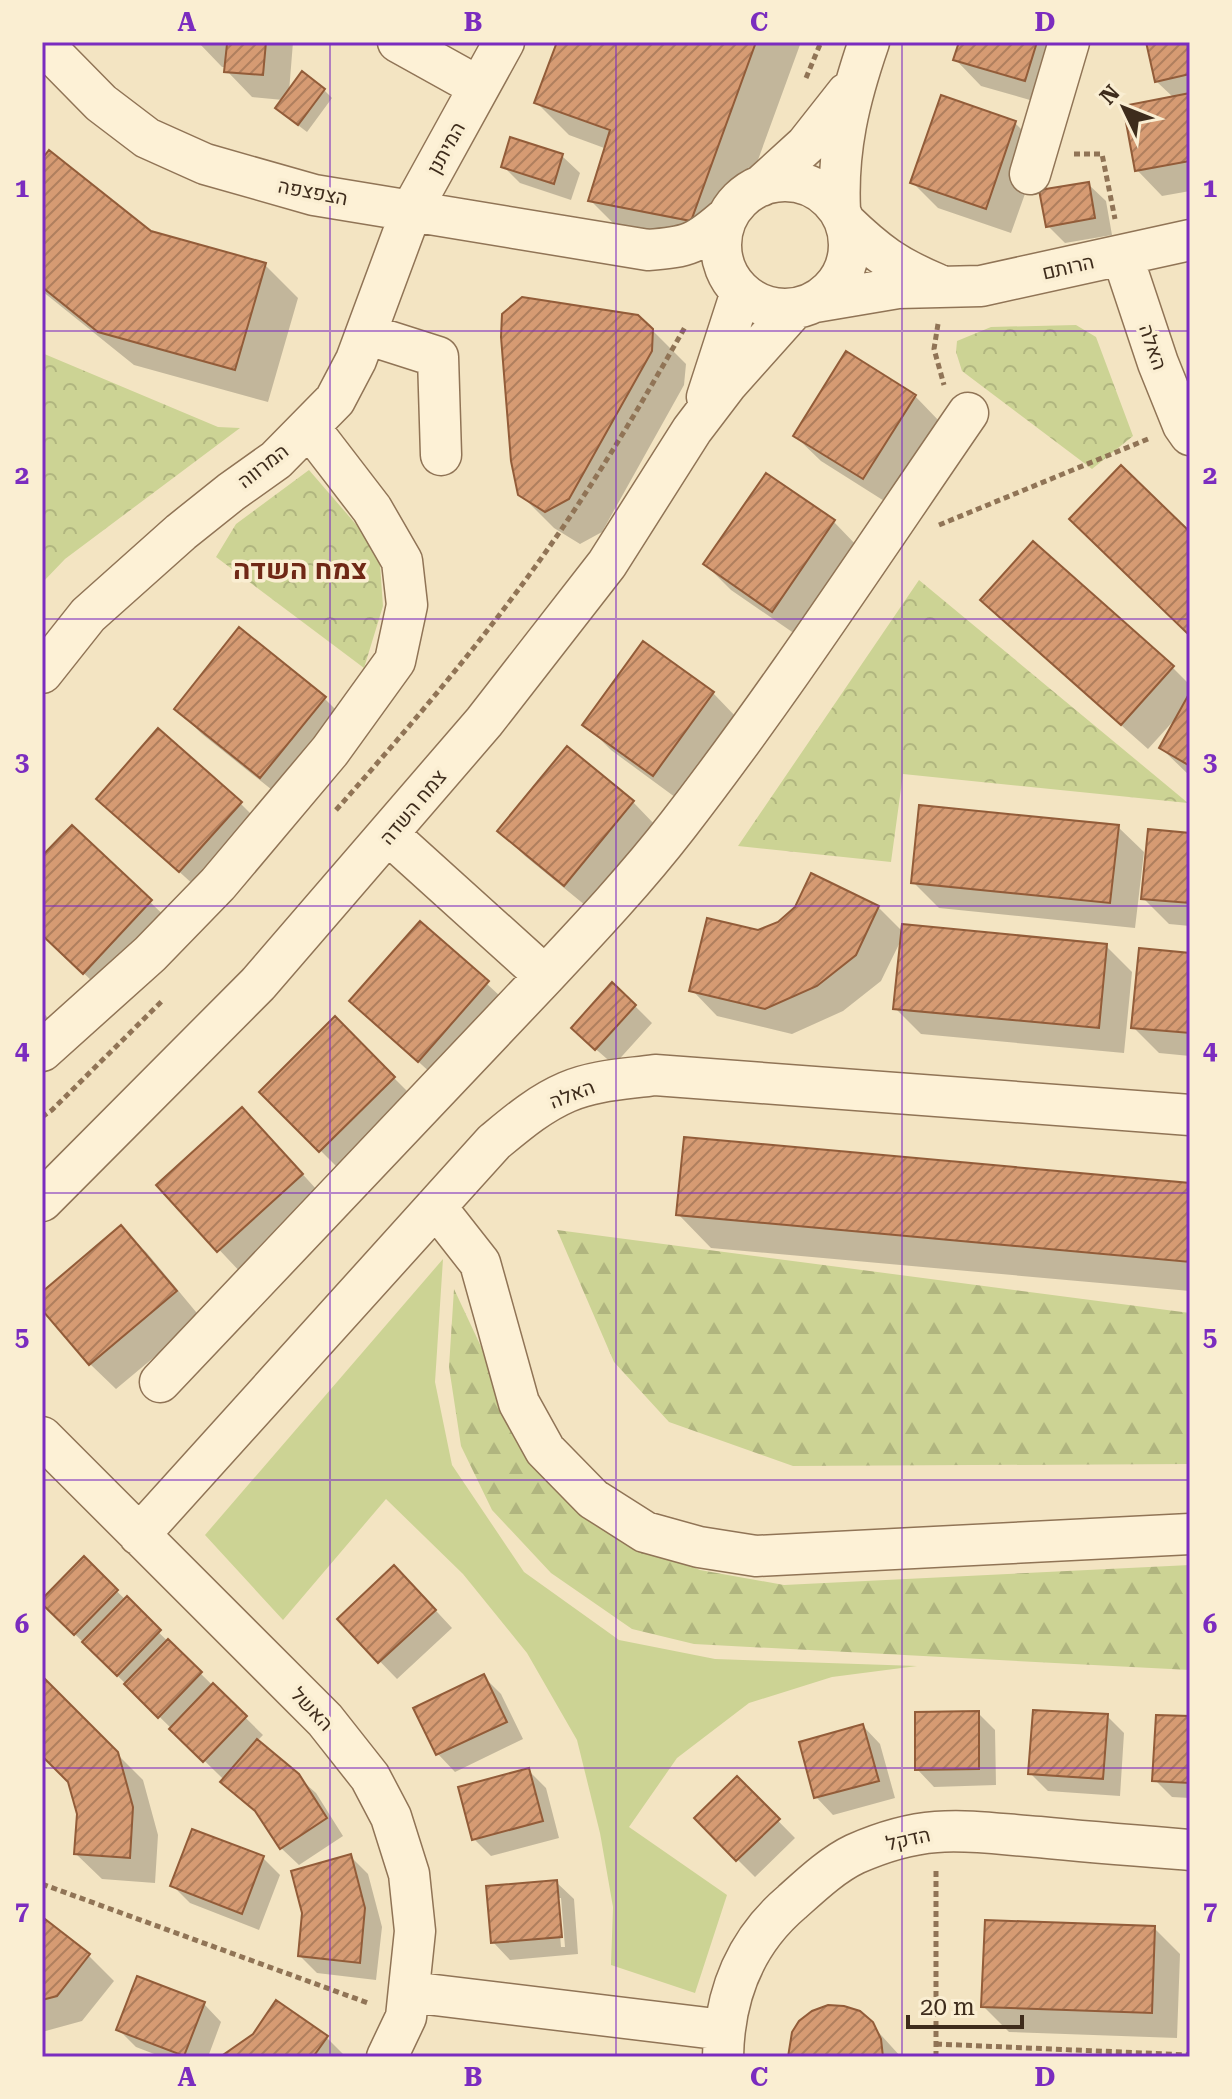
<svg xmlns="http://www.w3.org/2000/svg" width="1232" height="2099" font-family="'Roboto Serif',Heebo,serif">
  <defs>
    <pattern id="forest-firs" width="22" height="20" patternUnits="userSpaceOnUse" patternTransform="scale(2)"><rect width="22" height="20" fill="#ccd394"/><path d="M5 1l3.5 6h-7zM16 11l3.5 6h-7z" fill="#b0b57f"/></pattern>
    <pattern id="park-crowns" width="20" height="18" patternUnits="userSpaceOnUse" patternTransform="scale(2)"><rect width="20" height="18" fill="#ccd394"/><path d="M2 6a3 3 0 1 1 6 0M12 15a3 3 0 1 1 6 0" fill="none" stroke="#b0b57f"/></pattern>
    <pattern id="building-hatch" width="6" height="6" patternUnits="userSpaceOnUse" patternTransform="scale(2)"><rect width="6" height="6" fill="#d69b73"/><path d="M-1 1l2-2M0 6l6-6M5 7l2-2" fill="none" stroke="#af7f5e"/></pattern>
  </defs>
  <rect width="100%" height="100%" fill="#f3e4c2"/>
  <path fill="#ccd394" d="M443,1259L435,1382L452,1465L524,1572L619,1640L715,1659L917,1666L832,1677L749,1703L677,1758L629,1827L727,1895L695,1993L611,1965L613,1907L600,1833L577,1740L527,1653L463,1574L386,1499L283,1620L205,1535Z"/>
  <path fill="url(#forest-firs)" d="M557,1230L1190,1313V1464L793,1466L669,1422L614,1362Z
    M454,1289L484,1353L619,1538L700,1570L784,1585L1190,1565V1670L694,1644L632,1629L551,1573L492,1510L461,1446L449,1367Z"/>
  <path fill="url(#park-crowns)" d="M1076,325L1096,337L1133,436L1092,469L962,371L956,352L957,341L991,327Z
    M42,353L218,427L240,428L65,559L42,583Z
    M309,470L379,551L383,606L364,668L216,557L236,524Z
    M919,580L1188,803L903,774L891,862L738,846Z"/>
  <path fill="#0003" fill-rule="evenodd" d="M198,42H293L289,92L324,90L332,98L307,132L286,116L283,100L252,97L227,71V67H222Z
    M559,42H801L724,253L623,233L590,200L607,149L569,135L536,102Z
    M961,42H1070L1051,106L981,86L956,60Z
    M1148,42H1190V191L1162,196L1137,170L1174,98L1156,81Z
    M942,97L1015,123L1041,149L1011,233L938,208L912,182Z
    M562,156L580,173L571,200L520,183L503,166Z
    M42,162L150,233L265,265L298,298L268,402L134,365L42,291Z
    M1088,184L1106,201L1112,235L1065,243L1048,226Z
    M652,330L686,364L684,385L602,532L580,544L554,528L520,494Z
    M915,396L940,422L889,504L821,461L795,436Z
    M767,476L834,522L859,548L798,636L731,590L705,564Z
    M1008,625L1172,667L1190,685V776L1161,748L1177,717L1148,749Z
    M713,693L738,719L679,800L611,750L585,724Z
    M324,698L350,724L287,802L202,734L176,709Z
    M99,799L240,803L266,829L206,896Z
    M633,802L658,828L591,910L525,856L500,831Z
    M72,827L176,927L110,998L42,934V859Z
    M1118,827L1144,852L1135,928L939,908L913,882Z
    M1190,835V926L1169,924L1143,898Z
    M878,907L903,932L1106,946L1132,972L1124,1053L921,1034L895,1008L902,938L881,981L843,1011L792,1034L717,1016L692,990L759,932L779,924Z
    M421,923L513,1008L445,1086L352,1001Z
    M1190,955V1056L1159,1053L1133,1027Z
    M635,1006L652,1023L614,1065L591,1045Z
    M42,1011L65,1039L42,1059Z
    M335,1019L419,1103L346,1176L262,1092Z
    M268,1136L327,1201L244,1276L159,1186Z
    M1190,1185V1291L711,1248L678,1214Z
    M121,1228L147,1253L201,1318L116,1389L90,1364L42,1307V1295Z
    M84,1559L263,1735L257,1741L316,1793L343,1836L299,1865L281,1848L261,1816L42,1602Z
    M412,1585L452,1628L397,1679L339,1619Z
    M483,1676L501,1694L523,1739L455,1772L438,1754L416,1709Z
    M42,1679L143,1780L158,1835L155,1883L102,1879L76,1854L79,1813L70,1781L42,1753Z
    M978,1713L995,1730L996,1785L934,1787L917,1769Z
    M1107,1716L1124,1733L1120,1796L1048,1791L1030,1773Z
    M1190,1718V1798L1172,1797L1155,1780Z
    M863,1726L880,1744L895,1798L833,1815L816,1797Z
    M528,1770L546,1788L559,1838L491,1856L474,1839Z
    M737,1779L795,1838L755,1877L696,1818Z
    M350,1856L368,1874L382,1927L376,1980L317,1973L300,1956Z
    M263,1858L280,1875L259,1930L190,1903L173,1886Z
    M556,1882L574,1899L578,1954L510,1960L493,1942ZM557,1898H561L565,1947H561Z
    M42,1927L88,1955L114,1981L82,2021L42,2032Z
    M1154,1928L1180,1954L1177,2038L1009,2032L983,2006Z
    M204,2004L221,2022L208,2057H162L136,2047L119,2030Z
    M871,2024L901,2057H790Z
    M326,2037L346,2057H223Z"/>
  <path fill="url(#building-hatch)" stroke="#925c39" stroke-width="2" d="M197,42H266L263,75L224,72L227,44Z
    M557,42H756L691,221L588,201L610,130L534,103Z
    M959,42H1037L1025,81L953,60Z
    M1146,42H1190V74L1155,82Z
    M302,71L325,89L298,125L275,108Z
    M1190,93V161L1135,171L1123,106Z
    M941,95L1016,121L986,209L910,183Z
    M510,137L563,154L554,184L501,167Z
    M49,150L151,231L266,263L235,370L98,332L42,287V159Z
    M1089,182L1095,218L1046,227L1039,190Z
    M522,297L638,315L653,329L652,351L569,499L545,512L518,495L511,461L501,337L502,314Z
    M846,351L916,395L863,479L793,436Z
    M1121,465L1190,532V636L1069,519Z
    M766,473L835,520L772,612L703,564Z
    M1033,541L1174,666L1121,725L980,600Z
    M239,627L326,697L260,778L174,709Z
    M643,641L714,692L653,776L582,725Z
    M1190,692V766L1159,748Z
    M158,728L242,802L179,872L96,799Z
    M567,746L634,801L564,886L497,831Z
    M919,805L1119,825L1110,903L911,883Z
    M72,825L152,900L83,974L42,935V856Z
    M1148,829L1190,833V903L1141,899Z
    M811,873L879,906L856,955L817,986L765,1009L689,991L707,918L758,930L778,922L795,907Z
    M420,921L489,981L418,1062L349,1001Z
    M902,924L1107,944L1099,1028L893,1009Z
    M1139,948L1190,953V1033L1131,1028Z
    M612,982L636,1005L595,1050L571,1028Z
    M335,1016L395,1077L319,1152L259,1092Z
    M242,1107L303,1174L217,1252L156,1185Z
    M684,1137L1190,1183V1262L676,1215Z
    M121,1225L177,1291L89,1365L42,1310V1292Z
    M84,1556L118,1590L74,1635L42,1604V1599Z
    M394,1565L436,1610L378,1663L337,1619Z
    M127,1596L161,1630L117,1676L82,1642Z
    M168,1639L202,1672L158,1718L124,1684Z
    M484,1674L507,1722L436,1755L413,1708Z
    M42,1676L118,1752L133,1807L130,1858L74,1854L77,1814L68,1782L42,1756Z
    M213,1683L247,1716L203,1762L169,1729Z
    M1033,1710L1108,1714L1103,1779L1028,1774Z
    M979,1711V1769L915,1770V1712Z
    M1156,1715L1190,1716V1783L1152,1781Z
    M863,1724L879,1781L814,1798L799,1742Z
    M257,1739L299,1774L327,1818L280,1849L255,1811L220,1782Z
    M529,1768L543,1821L472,1840L458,1787Z
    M737,1776L780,1819L736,1861L694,1818Z
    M192,1829L264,1856L242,1914L170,1886Z
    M351,1854L365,1908L360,1963L298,1956L302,1913L291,1871Z
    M557,1880L562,1937L491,1943L486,1886Z
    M45,1919L90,1954L57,1996L42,2000V1923Z
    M985,1920L1155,1926L1152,2013L981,2007Z
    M137,1976L205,2002L184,2056L116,2030Z
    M276,2000L328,2036L313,2057H220L253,2034Z
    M828,2005L844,2006L860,2011L873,2022L881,2039L883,2057H788L792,2032L799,2021L812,2011Z"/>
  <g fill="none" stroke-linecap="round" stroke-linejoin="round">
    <g stroke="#907456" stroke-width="43">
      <path id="minor" d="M398,42L479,87
        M42,43L101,103L147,138L205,164L314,195L648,250C689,247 696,244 728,216
        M1030,174L1069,42
        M721 245a64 64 0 1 1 128 0a64 64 0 1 1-128 0Z
        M761,186L806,145L847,93
        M840,211C837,150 849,100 869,42
        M845,222C876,252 896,267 937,284
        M1122,255L1158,363L1183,425L1190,435
        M815,302L898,288L981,286L1190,240
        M366,334L438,357L441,455
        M707,397L741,292
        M42,673L88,615L181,532L231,492L276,460L335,400L356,360L412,209L504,42
        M389,835L545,976
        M42,1051L150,954L218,884L330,751L395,661L407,605L402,561L372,509L309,427
        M42,1201L258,984L484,722L607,564L692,430L727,384L794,309
        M436,1207L480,1263L519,1403L545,1450L593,1499L645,1532L699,1547L756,1556L1190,1534
        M160,1382L545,976C591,927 637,878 678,825C781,692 873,551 968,413
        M42,1437L325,1720L370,1777L391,1817L409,1874L415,1931L406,2017L387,2057
        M139,1535L494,1142C517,1123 539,1104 567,1092C594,1080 627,1079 655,1075L1190,1115
        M410,1992L724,2030
        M723,2057C724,1996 745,1942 792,1902C811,1885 832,1865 855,1854C880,1843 908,1834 936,1832C970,1829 1006,1835 1039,1837C1089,1842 1140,1846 1190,1850"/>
    </g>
    <path stroke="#907456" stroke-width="5" stroke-dasharray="6 4" stroke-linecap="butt" d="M806,78L821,42
      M1074,154H1102L1115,219
      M938,324L934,349L944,385
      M939,525L1148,439
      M336,810C415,721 494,628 561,530C606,464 646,396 685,327
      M42,1117L52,1110L162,1001
      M42,1884L368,2003
      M936,2044L1190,2055
      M936,2057V1870"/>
    <use href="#minor" stroke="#fdf1d6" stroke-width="40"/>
  </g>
  <path fill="none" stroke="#7b2cbf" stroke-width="2" stroke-opacity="0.55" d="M330,42V2057M616,42V2057M902,42V2057M42,331H1190M42,619H1190M42,906H1190M42,1193H1190M42,1480H1190M42,1768H1190"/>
  <g text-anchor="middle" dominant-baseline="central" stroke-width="7" stroke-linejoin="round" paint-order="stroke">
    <g font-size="20" fill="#3e2c1c" stroke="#faeed2">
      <text transform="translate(446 148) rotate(-61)">המיתנן</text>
      <text transform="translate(313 192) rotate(11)">הצפצפה</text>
      <text transform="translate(1068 267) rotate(-13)">הרותם</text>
      <text transform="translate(1153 347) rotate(71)">האלה</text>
      <text transform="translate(263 466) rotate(-38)">המרווה</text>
      <text transform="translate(413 807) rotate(-50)">צמח השדה</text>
      <text transform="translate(572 1094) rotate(-21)">האלה</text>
      <text transform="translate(312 1709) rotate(47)">האשל</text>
      <text transform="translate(908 1839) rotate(-13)">הדקל</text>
    </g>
    <g font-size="28" font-weight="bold" fill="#702816" stroke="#faeed2">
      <text x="300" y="569">צמח השדה</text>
    </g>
  </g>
  <rect width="1232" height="2099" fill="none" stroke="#faeed2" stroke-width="88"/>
  <g transform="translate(1124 108) rotate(313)" stroke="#faeed2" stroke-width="6" paint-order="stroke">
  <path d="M0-6L14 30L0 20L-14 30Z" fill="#3e2c1c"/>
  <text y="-12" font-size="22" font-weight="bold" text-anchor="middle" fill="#3e2c1c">N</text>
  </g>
  <path d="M908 2015v12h114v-12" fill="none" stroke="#3e2c1c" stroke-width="4"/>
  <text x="920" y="2015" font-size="24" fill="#3e2c1c" stroke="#faeed2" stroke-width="6" paint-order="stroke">20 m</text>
  <rect x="44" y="44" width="1144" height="2011" fill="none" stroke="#7b2cbf" stroke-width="3"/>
  <g font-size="26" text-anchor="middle" font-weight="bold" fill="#7b2cbf">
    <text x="187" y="31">A</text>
    <text x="473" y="31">B</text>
    <text x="759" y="31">C</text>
    <text x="1045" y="31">D</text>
    <text x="22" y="197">1</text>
    <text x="1210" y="197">1</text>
    <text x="22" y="484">2</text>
    <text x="1210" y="484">2</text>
    <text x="22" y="771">3</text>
    <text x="1210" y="771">3</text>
    <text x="22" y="1059">4</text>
    <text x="1210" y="1059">4</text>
    <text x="22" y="1346">5</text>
    <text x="1210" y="1346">5</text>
    <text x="22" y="1633">6</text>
    <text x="1210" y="1633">6</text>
    <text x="22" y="1920">7</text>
    <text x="1210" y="1920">7</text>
    <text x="187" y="2086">A</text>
    <text x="473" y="2086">B</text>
    <text x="759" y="2086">C</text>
    <text x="1045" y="2086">D</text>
  </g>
</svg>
